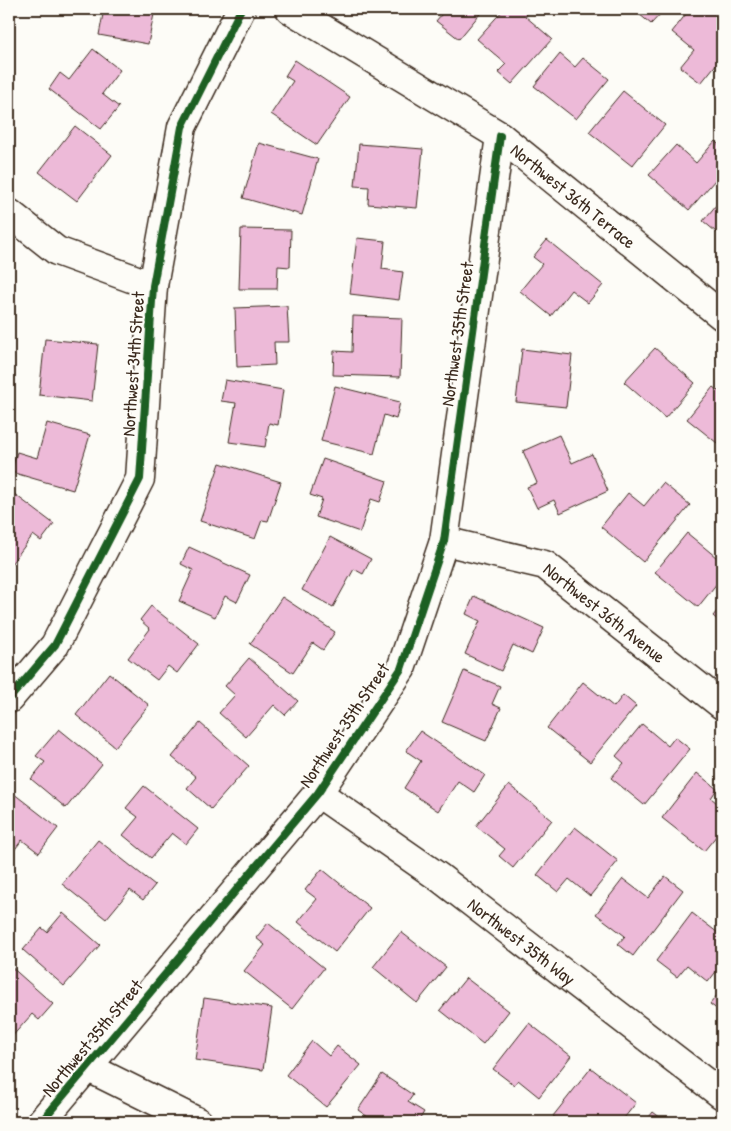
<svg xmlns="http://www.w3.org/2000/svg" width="731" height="1131" font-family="'Patrick Hand',sans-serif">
  <rect width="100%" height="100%" fill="#fdfcf7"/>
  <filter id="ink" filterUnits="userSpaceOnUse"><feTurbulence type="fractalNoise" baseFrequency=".02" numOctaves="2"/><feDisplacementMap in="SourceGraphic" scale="10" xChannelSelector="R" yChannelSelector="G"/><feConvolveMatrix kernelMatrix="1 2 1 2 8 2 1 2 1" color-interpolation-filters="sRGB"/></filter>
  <g filter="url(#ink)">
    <path fill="#edbad8" stroke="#3b2a1e" d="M104,9H155L148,44L99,35Z
      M446,9H484L459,39L436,21Z
      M504,9H531L525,16L552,39L512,84L498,72L506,64L477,39Z
      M633,9H665L651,24Z
      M690,9H720L722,11V57L701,83L680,67L694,50L672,32Z
      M93,49L120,70L102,94L119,107L101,129L49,89L60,73L69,80Z
      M560,54L575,67L583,58L609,79L576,119L534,86Z
      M295,60L350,97L317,145L271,114L293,81L285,76Z
      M623,91L665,125L632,166L589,132Z
      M75,126L112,155L77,201L39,172Z
      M715,141L722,148V172L689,210L649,175L676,145L696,163Z
      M259,143L318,159L302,215L243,198Z
      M359,144L423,149L417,208L368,204L369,187L355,186Z
      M722,198V237L703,221Z
      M241,229L291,230L290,267L278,266L277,289H239Z
      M357,238L385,241L382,269L403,272L399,300L350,294Z
      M547,240L603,285L588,303L571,290L551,316L520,291L542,264L533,257Z
      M287,306L289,342H274L275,365L237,367L235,308Z
      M353,316L402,318L400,377L333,375L334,351L352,352Z
      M45,339L98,344L92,401L39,395Z
      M655,348L695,383L665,418L624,382Z
      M522,349L572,355L566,407L516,402Z
      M225,380L283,390L278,425L269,423L265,447L229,442L236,403L221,401Z
      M335,386L400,402L396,419L384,415L374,454L321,441Z
      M713,387L722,394V447L687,419Z
      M47,423L90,435L73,490L11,472L17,452L37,458Z
      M559,435L572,463L592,454L608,491L560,513L554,500L537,508L527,487L537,483L523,451Z
      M323,459L387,481L380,502L371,499L360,532L316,517L322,499L310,495Z
      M220,463L281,482L268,521L262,520L255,539L200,521Z
      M663,483L690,505L643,562L601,527L628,493L644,506Z
      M9,490L54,524L41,541L33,535L11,564L9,562Z
      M687,533L722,562V577L698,607L655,572Z
      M330,537L371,559L363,574L354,569L333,607L302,590Z
      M189,547L250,575L237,602L225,596L215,617L179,601L193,570L181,564Z
      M474,596L544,628L532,654L513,645L501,671L465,654L480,621L466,614Z
      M282,597L335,632L323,650L313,643L293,673L250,644Z
      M722,605V624L713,616Z
      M151,606L199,644L177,673L168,666L157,680L128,658L150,629L140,620Z
      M249,658L298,701L285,715L274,705L246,737L219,713L235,695L225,686Z
      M464,671L500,686L492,704L501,708L486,741L442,722Z
      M109,673L149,705L115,747L76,715Z
      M583,682L614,707L623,695L636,706L590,762L547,728Z
      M200,723L249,766L211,809L187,788L196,777L172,757Z
      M642,724L668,746L675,737L690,749L644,805L611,778L624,763L616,756Z
      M59,729L102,764L66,808L31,779L45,762L36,756Z
      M420,731L485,775L474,792L458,781L438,811L404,788L421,761L406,751Z
      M697,773L717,789L711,798L722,807V829L704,851L662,818Z
      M509,785L552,820L513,868L499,856L505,849L476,826Z
      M144,786L198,829L186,844L172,833L151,858L123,835L138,817L126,808Z
      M9,790L58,828L39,853L22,840L9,857Z
      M575,827L618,861L590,896L569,879L558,892L537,875Z
      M98,840L155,885L143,900L130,890L106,919L62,884Z
      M322,869L370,908L335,952L298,922L317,899L305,890Z
      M665,876L683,890L633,956L618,944L625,936L596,914L623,879L648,898Z
      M63,913L100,945L64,986L23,950L42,928L47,932Z
      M692,913L722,936V964L708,982L687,965L677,977L656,961Z
      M268,923L324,968L292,1009L244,971L265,945L256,938Z
      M401,932L446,967L417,1003L373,967Z
      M9,965L53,1004L39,1020L32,1014L9,1040Z
      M466,978L509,1011L483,1044L440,1010Z
      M722,989V1013L710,1004Z
      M204,998L272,1008L263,1070L195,1060Z
      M529,1023L571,1056L539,1097L518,1080L514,1085L493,1069Z
      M312,1041L329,1056L337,1046L361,1065L326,1107L286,1075Z
      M591,1068L636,1103L621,1122H562L553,1116Z
      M382,1074L413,1095L408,1102L424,1112L418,1122H375L358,1110Z
      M653,1112L666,1122H645Z"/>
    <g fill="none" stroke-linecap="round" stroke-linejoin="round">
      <g stroke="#3b2a1e" stroke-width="31">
        <g id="minor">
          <path id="s1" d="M290,9L500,136L722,316"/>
          <path d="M9,213L57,251L153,286"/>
          <path id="s2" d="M444,541L545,565L722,705"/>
          <path d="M9,699L55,645L140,479L153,286L182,127L241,9"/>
          <path id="s3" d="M318,793L440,878L722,1095"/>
          <path d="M87,1067L198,1122"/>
          <path d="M41,1122L318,793L401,669L444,541L500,136"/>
        </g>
      </g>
      <use href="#minor" stroke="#fdfcf7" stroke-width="28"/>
      <g stroke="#fdfcf7" stroke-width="11">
        <path id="cycleway" d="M9,699L55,645L140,479L153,286L182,127L241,9
          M41,1122L318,793L401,669L444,541L500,136"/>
      </g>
      <use href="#cycleway" stroke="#1b5e20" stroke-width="8"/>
    </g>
  </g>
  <g text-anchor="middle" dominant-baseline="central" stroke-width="4" stroke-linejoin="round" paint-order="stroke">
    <g font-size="18" fill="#3b2a1e" stroke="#fdfcf7">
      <text stroke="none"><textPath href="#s1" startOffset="340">Northwest 36th Terrace</textPath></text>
      <text transform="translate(457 334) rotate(-82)">Northwest 35th Street</text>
      <text transform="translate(133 364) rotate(-86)">Northwest 34th Street</text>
      <text stroke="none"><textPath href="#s2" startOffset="180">Northwest 36th Avenue</textPath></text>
      <text transform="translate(344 725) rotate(-56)">Northwest 35th Street</text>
      <text stroke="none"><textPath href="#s3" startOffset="252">Northwest 35th Way</textPath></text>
      <text transform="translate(92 1038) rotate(-50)">Northwest 35th Street</text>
    </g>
  </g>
  <rect width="731" height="1131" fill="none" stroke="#fdfcf7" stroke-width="30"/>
  <rect x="15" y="15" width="701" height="1101" fill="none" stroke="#3b2a1e" stroke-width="2" filter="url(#ink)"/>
</svg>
